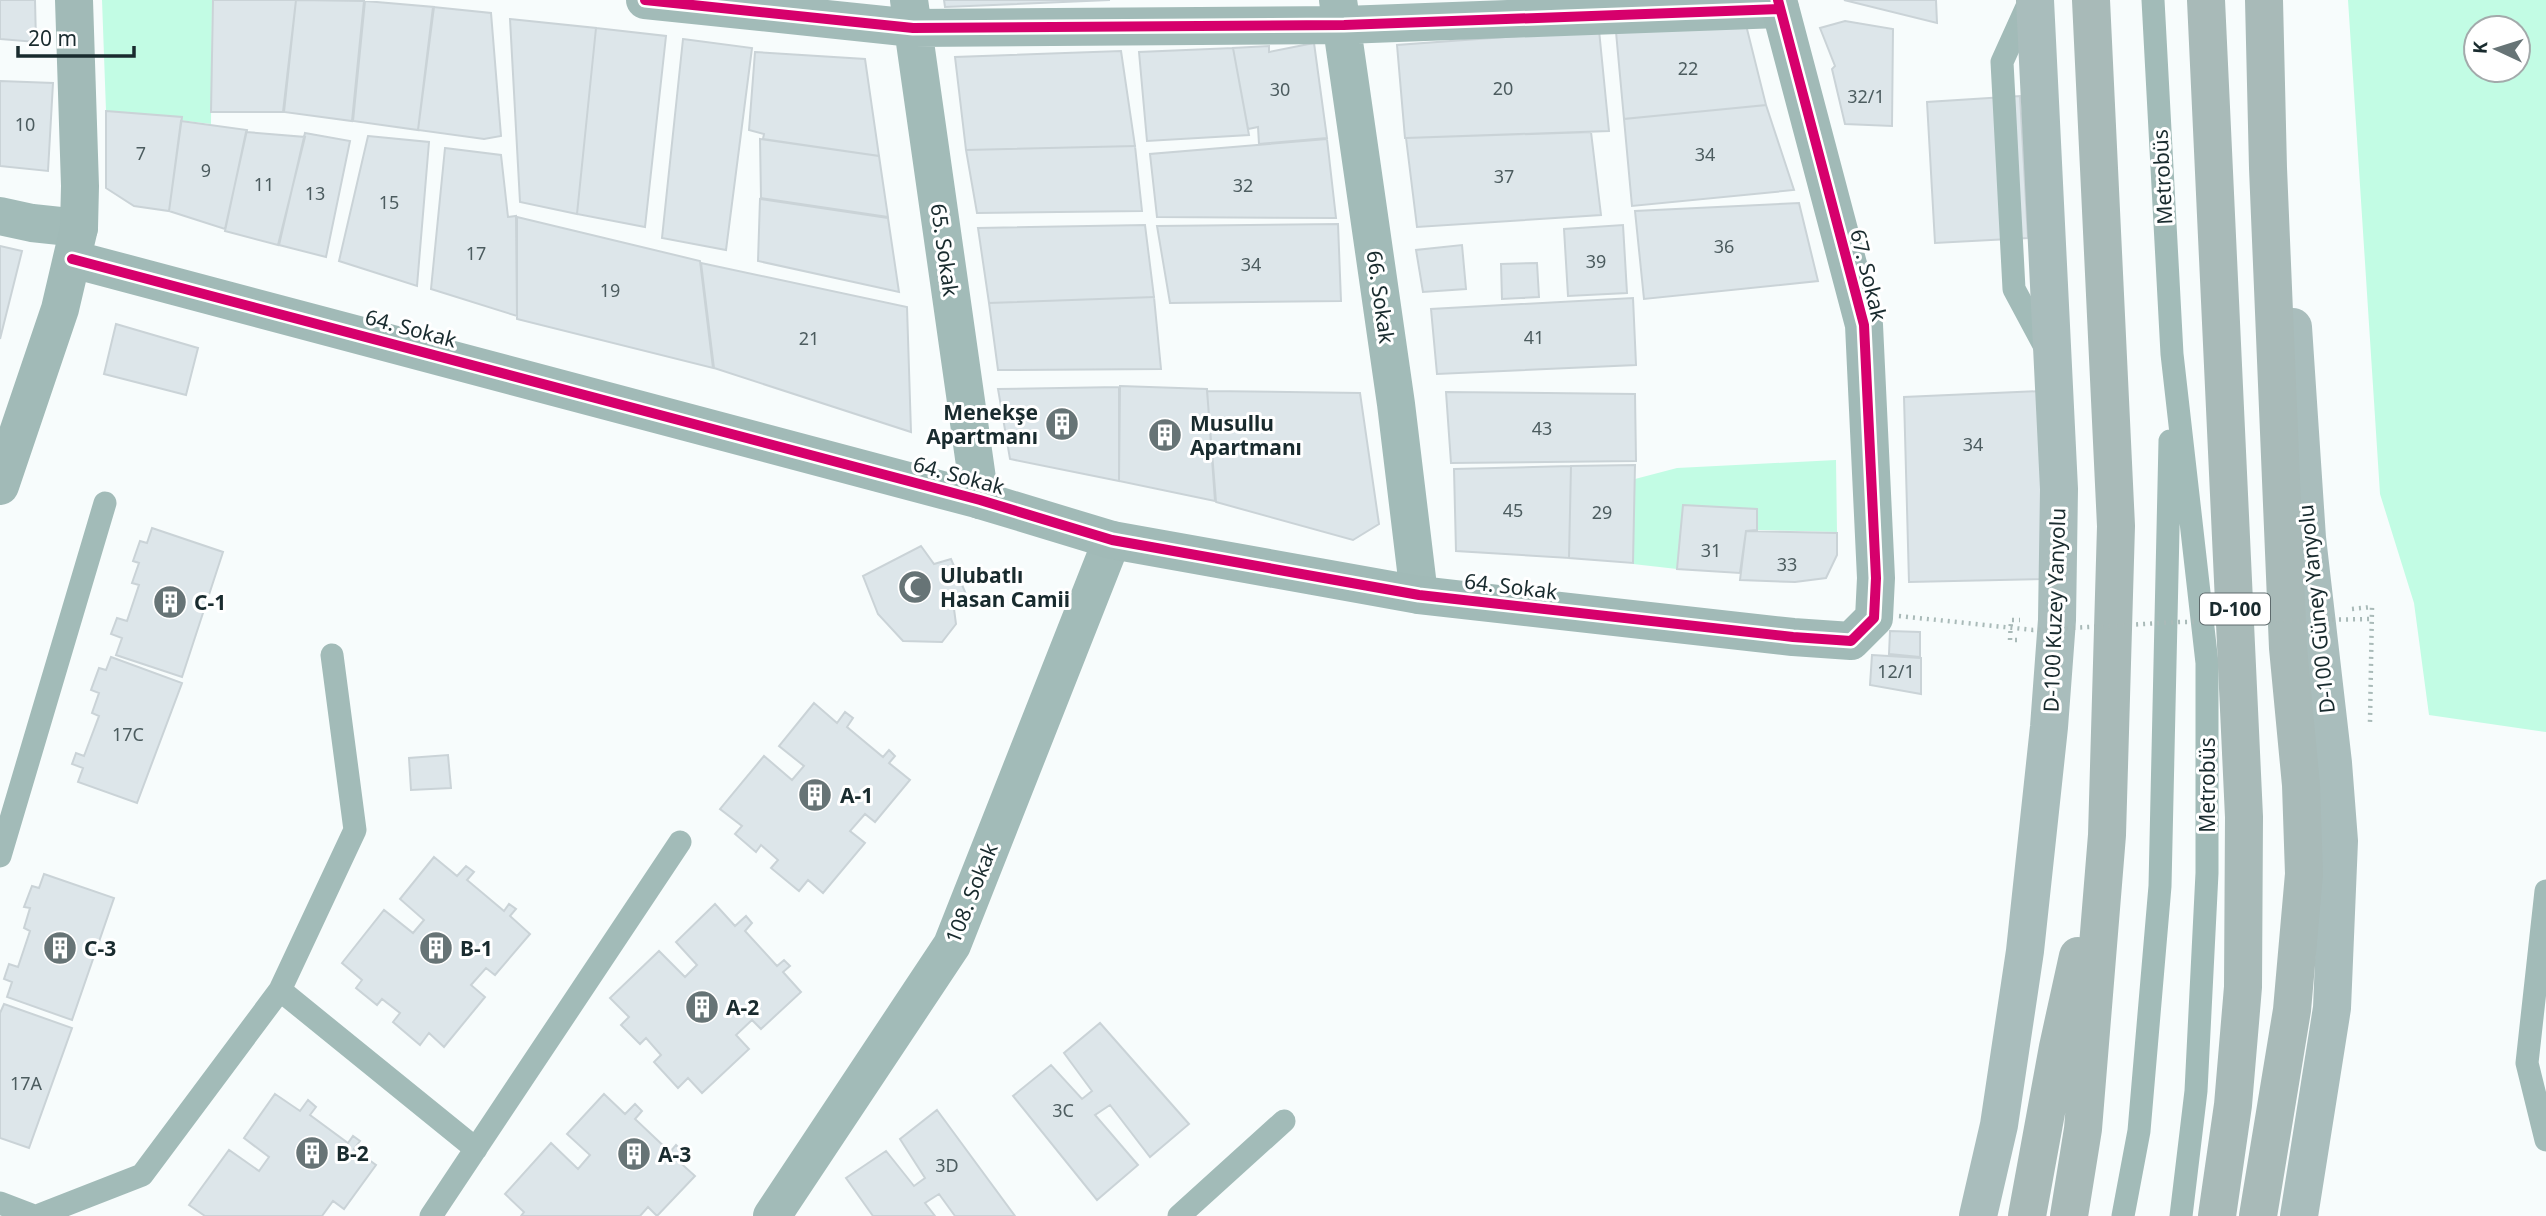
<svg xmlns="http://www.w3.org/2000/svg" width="2546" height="1216" font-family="'Noto Sans',sans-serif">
  <rect width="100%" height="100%" fill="#f7fcfc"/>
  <path fill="#c2fce4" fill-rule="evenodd" d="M102,0H212L211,124L106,111Z
    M2348,0H2546V732L2429,715L2414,603L2380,494ZM2476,28H2518V70H2476Z
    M1836,460L1837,532L1757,530V509L1684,505L1677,569L1633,564L1635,479L1677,468Z"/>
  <path fill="#dde6ea" stroke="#cad3d7" stroke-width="2" d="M0,0H35L36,42L0,39Z
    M213,0H296L283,112H211Z
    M296,0L364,1L352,121L284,112Z
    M944,0H1110L945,7Z
    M1844,0H1936L1937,23Z
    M365,1L434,7L418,130L353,121Z
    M433,7L491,13L501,136L484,139L418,130Z
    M510,19L596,28L577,214L520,202Z
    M1745,21L1766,105L1624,119L1616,32Z
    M1845,21L1893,29L1892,126L1845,124L1832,69L1835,66L1820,28Z
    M596,28L666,36L645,227L577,214Z
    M1599,30L1609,131L1405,138L1397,45Z
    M683,39L752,48L726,250L662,238Z
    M1314,43L1327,138L1259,144L1258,127L1248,129L1233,48L1269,46V52Z
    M1233,48L1249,135L1147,141L1139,52Z
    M1121,51L1135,146L966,150L955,57Z
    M755,52L865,59L879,156L763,139L764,134L749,130Z
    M0,81L53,83L48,171L0,166Z
    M2020,96L2028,238L1935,243L1927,102Z
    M1766,105L1794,190L1632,206L1624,119Z
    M106,111L182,117L169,211L134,206L106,188Z
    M181,121L247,130L225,229L169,211Z
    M246,132L305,137L278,245L225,231Z
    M1591,132L1601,215L1417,227L1406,138Z
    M305,133L350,141L326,257L279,245Z
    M368,136L429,142L417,286L339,261Z
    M760,139L879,156L888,217L761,198Z
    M1327,139L1336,218L1157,217L1150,154Z
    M1135,146L1142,211L977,213L966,150Z
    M445,148L501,155L508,217L516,216L517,316L431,289Z
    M760,199L888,218L899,292L758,261Z
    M1799,203L1818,281L1644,299L1635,211Z
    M517,217L700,261L713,368L517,319Z
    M1338,224L1341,301L1170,303L1157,226Z
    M1145,225L1154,297L989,303L978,228Z
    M1623,225L1627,293L1568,296L1564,229Z
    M1462,245L1466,289L1423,292L1416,250Z
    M0,246L22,251L0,339Z
    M701,263L907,307L911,432L714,368Z
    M1537,263L1539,297L1502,299L1501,264Z
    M1154,297L1161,369L998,370L989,303Z
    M1633,298L1636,365L1437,374L1431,309Z
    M116,324L198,348L186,395L104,374Z
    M1120,386L1207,389L1215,501L1119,481Z
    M1119,387V481L1010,459L998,389Z
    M1207,391L1360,393L1379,524L1353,540L1216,502Z
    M2041,391L2044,579L1909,582L1904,397Z
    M1446,392L1635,394L1636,461L1451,463Z
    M1635,465L1633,563L1569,558L1571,466Z
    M1571,466L1569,558L1456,551L1454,469Z
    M1683,505L1757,509V530L1746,531L1740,573L1677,569Z
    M152,528L223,552L182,677L116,655L122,638L111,634L117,618L127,621L139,585L132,583L139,563L133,561L140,541L147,543Z
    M1746,531L1837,533V555L1826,578L1795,582L1740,580Z
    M921,546L934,564L951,559L968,599L954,609L956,624L942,642L903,641L878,614L863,576Z
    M1890,631L1920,632V657L1889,654Z
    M1872,655L1921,658V694L1870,685Z
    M111,657L182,683L137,803L78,782L83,768L72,764L76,753L84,756L99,716L92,713L99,693L91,690L99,668L106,670Z
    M814,703L837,723L845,712L853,718L847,727L883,757L889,750L895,756L889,763L910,780L875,822L865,814L850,831L865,843L823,893L808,880L799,891L771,868L778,860L761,845L756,852L735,834L742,826L720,809L764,756L792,780L804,766L779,746Z
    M448,755L451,788L411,790L409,758Z
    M434,857L457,876L466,866L474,872L467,880L504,911L509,904L516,909L510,916L530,934L495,975L486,968L471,985L485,997L444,1047L429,1033L420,1045L393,1022L400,1013L382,999L377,1005L356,988L362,980L342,963L384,910L413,933L424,920L400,899Z
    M44,874L114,898L72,1020L7,997L12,982L4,979L9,964L18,967L30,931L24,928L30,908L24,907L32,886L39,888Z
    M715,904L735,926L746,916L752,923L745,931L777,966L784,960L790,966L783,972L801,992L761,1029L752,1020L736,1035L749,1049L702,1093L688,1078L678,1088L654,1062L661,1055L646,1038L640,1044L621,1025L629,1017L610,998L659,951L685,977L697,965L676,942Z
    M4,1004L72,1028L29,1148L0,1138V1013Z
    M1100,1023L1189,1124L1150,1157L1110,1105L1095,1115L1138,1165L1097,1200L1013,1096L1051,1065L1082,1099L1092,1091L1064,1053Z
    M275,1094L300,1111L308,1100L316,1107L310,1115L348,1143L353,1136L360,1141L354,1149L376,1165L344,1209L333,1201L322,1216H205L189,1205L229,1150L259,1171L269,1157L244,1138Z
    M604,1094L625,1114L635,1104L642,1111L635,1119L670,1152L676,1145L682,1151L675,1158L695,1176L657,1216L648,1207L640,1216H521L524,1212L505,1194L551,1143L578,1169L590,1155L567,1134Z
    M937,1110L1015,1216H955L939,1194L925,1203L935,1216H873L846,1178L886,1151L914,1186L925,1178L900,1139Z"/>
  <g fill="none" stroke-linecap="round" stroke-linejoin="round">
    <path stroke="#a9bab8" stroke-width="4.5" stroke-dasharray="2 5" stroke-linecap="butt" d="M2352,609L2372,607L2370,722
      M2017,640H2010L2011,620H2020"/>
    <path stroke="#a2bbb8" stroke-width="23" d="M2030,0L2002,62L2014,289L2045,347
      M2153,0L2172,354L2207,663V873L2196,1091L2181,1216
      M0,856L105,503
      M2546,891L2527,1063L2546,1140
      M280,990L476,1149
      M0,1203L34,1216
      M37,1216L142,1175L280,990L355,830L332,655
      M431,1216L680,842
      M1179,1216L1284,1121
      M2123,1216L2139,1131L2160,886L2170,441"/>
    <path stroke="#a2bbb8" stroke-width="38" d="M645,0L913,28L1344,25L1780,9
      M909,0L980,500
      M1338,0L1396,404L1419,595
      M0,216L32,223L79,228
      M772,1216L952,945L1112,540"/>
    <path stroke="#a1bab7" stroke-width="38" d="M72,259L980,500L1112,540L1419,595L1793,637L1851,641L1874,618L1876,578L1864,325L1778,0
      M0,486L60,309L79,228L80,186L74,0"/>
    <path stroke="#a9bdbc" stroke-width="38" d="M2293,327L2307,538L2333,763L2339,841L2332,1008L2299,1216
      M1978,1216L1999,1125L2025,951L2049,727L2057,620L2059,489L2035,0"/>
    <path stroke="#a8bab8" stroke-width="38" d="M2206,0L2244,817L2243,987L2233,1105L2217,1216
      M2027,1216L2058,1047L2078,956
      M2069,1216L2083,1129L2107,835L2116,526L2091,0
      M2258,1216L2292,1010L2304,874L2301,785L2288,648L2268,168L2264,0"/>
    <path stroke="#a9bab8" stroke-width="4.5" stroke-dasharray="2 5" stroke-linecap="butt" d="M1899,616L2033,630L2180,622L2373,619"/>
    <g stroke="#fff" stroke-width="15">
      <path id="cycleway" d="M645,0L913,28L1344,25L1780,9
        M72,259L980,500L1112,540L1419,595L1793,637L1851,641L1874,618L1876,578L1864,325L1778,0"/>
    </g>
    <use href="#cycleway" stroke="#d6006c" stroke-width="10"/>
  </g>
  <defs>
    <g id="building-disc" transform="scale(1.75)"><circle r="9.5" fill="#677476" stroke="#fff"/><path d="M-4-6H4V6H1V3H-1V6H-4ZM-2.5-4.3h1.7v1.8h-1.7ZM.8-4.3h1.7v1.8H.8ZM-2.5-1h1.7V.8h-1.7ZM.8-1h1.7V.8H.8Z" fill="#fff"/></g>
    <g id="mosque-disc" transform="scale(1.75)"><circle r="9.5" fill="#677476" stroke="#fff"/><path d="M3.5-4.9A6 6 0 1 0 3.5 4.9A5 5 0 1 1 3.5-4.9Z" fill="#fff"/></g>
  </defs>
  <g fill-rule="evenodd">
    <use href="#building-disc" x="1062" y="424"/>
    <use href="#building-disc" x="1165" y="435"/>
    <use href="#mosque-disc" x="915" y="587"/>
    <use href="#building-disc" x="170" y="602"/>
    <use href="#building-disc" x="815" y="795"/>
    <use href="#building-disc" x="60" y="948"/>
    <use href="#building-disc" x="436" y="948"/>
    <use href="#building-disc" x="702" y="1007"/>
    <use href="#building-disc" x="312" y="1153"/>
    <use href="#building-disc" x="634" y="1154"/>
  </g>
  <g text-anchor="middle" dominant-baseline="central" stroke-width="6" stroke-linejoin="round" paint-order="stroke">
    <g font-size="18" fill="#4c5c5f">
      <text x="1688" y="68">22</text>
      <text x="1503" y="88">20</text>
      <text x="1280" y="89">30</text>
      <text x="1866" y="96">32/1</text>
      <text x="25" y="124">10</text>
      <text x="141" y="153">7</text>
      <text x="1705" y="154">34</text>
      <text x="206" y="170">9</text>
      <text x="1504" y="176">37</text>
      <text x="264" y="184">11</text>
      <text x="1243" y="185">32</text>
      <text x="315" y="193">13</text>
      <text x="389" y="202">15</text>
      <text x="1724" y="246">36</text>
      <text x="476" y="253">17</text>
      <text x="1596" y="261">39</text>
      <text x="1251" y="264">34</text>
      <text x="610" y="290">19</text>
      <text x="1534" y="337">41</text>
      <text x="809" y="338">21</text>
      <text x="1542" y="428">43</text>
      <text x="1973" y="444">34</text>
      <text x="1513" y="510">45</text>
      <text x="1602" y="512">29</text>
      <text x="1711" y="550">31</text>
      <text x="1787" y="564">33</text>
      <text x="1896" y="671">12/1</text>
      <text x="128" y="734">17C</text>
      <text x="26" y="1083">17A</text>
      <text x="1063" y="1110">3C</text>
      <text x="947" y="1165">3D</text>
    </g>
    <rect fill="#fff" stroke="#5e6b6d" stroke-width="2" x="2200" y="593.5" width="70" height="31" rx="5"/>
    <g font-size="19" font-weight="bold" fill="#192b2e">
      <text x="2235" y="609">D-100</text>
    </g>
    <g font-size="21" fill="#192b2e" stroke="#fff">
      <text transform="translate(2162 177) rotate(-93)">Metrobüs</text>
      <text transform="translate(945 250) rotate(82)">65. Sokak</text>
      <text transform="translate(1869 275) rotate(76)">67. Sokak</text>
      <text transform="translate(1381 297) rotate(82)">66. Sokak</text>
      <text transform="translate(411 328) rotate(15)">64. Sokak</text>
      <text transform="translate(959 475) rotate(15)">64. Sokak</text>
      <text transform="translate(1511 586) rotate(7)">64. Sokak</text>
      <text transform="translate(2316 609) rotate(-96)">D-100 Güney Yanyolu</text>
      <text transform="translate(2054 610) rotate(-88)">D-100 Kuzey Yanyolu</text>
      <text transform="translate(2207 785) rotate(-90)">Metrobüs</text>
      <text transform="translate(971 893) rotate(-68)">108. Sokak</text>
    </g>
    <g font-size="21" font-weight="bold" fill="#192b2e" stroke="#fff" text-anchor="start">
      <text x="1038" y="412" text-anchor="end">Menekşe<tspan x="1038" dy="24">Apartmanı</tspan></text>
      <text x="1190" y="423">Musullu<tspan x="1190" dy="24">Apartmanı</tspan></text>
      <text x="940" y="575">Ulubatlı<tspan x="940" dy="24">Hasan Camii</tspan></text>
      <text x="194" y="602">C-1</text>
      <text x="840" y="795">A-1</text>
      <text x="84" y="948">C-3</text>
      <text x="460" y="948">B-1</text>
      <text x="726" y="1007">A-2</text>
      <text x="336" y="1153">B-2</text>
      <text x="658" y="1154">A-3</text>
    </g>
  </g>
  <g transform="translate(2497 49) rotate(274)"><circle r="33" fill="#ffffff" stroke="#a3aaab" stroke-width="2"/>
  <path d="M0-5L12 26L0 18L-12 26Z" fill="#677476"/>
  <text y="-10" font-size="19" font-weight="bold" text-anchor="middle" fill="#192b2e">K</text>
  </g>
  <path d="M18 46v10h116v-10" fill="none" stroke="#192b2e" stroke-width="3.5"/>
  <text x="28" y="46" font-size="21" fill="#192b2e" stroke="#ffffff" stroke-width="5" paint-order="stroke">20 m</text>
</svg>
